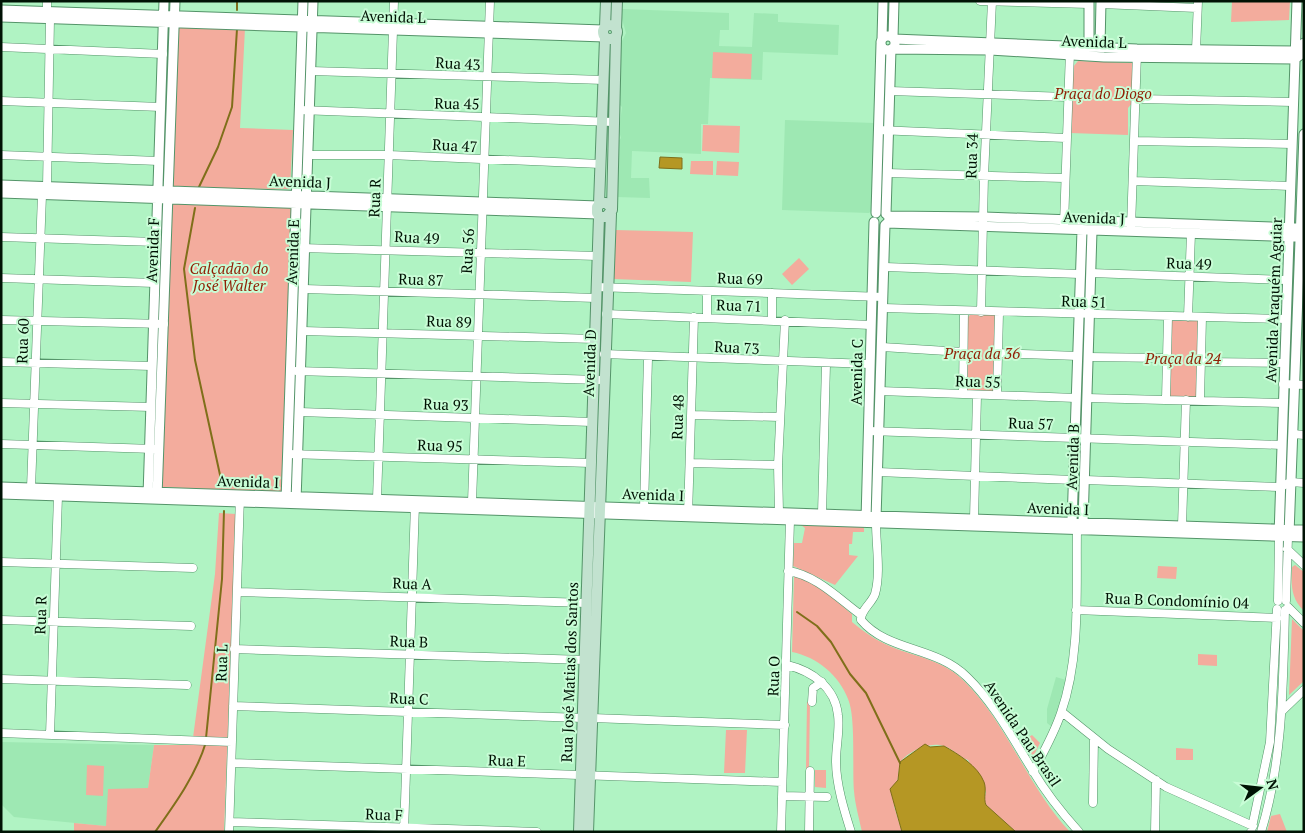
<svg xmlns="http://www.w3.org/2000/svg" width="1305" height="833" font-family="'PT Serif',serif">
  <rect width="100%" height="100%" fill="#b0f3c3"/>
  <path fill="#9ee8b3" d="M622,9L729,13V30H720L719,46L752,47L754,13L778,14V22L839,25L838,55L763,52L762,80L710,78L708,124H701V154L632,151L631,178H649L650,198L616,197L618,142L621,138L619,131L622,107L619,104L621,43L626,33L622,19Z
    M785,120L875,123L872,210L869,213L782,210Z
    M1056,677L1066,680L1061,704L1052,727L1047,723V709Z
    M1,742L154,745L148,788L106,826L14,817L1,804Z"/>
  <path fill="#f3ac9d" d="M1232,1H1290L1289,20L1231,22Z
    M179,26L245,28L240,128L293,130L290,189L170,188Z
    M713,52L752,54L751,79L712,78Z
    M1078,61L1134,63L1133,102L1128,108V135L1070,133L1073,67Z
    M703,125L740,126L739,153L702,151Z
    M691,161H713V175L690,174Z
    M717,161L739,162L738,176L716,175Z
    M170,201L293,205L281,492L161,487Z
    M615,230L693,232L691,282L613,279Z
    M799,258L809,269L792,285L782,274Z
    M971,314L995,315L998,318L993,393H968L965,388L967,318Z
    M1173,319L1196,320L1200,323L1198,395L1195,398L1171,397L1167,393L1169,323Z
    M219,513L236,514L224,832H74V823L106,826L108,789L148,788L154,745H192L215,574Z
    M797,522L864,524V532H853L852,544H849V555L858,556L835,585L793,566L794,543H802L805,528Z
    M1295,565L1304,572V611C1291,598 1291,586 1292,567Z
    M1158,566L1177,567L1176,579L1157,578Z
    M797,575C812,577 839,604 852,614V622C865,633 880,643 897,649C922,658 946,662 965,682C1008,725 1028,787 1070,832H1016L986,805L984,800L986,792L968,760C959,757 953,749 944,746C929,741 909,751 900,762L894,806L902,832H862C859,818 855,804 854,791C852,769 856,717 848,699C839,675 817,657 792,652L794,577Z
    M1292,619L1304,631V681L1289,695Z
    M1198,654L1217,655V666L1198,665Z
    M807,702H810L809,769H806Z
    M726,730H747L745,773H724Z
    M1032,735L1040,743L1033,757L1023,741Z
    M1176,748L1193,749V760H1176Z
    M87,765L104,766L103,796L86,795Z
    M815,770H826V788L815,787Z
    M1280,814L1287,832H1267L1271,816Z"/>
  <path fill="#b59724" stroke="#7f6f1a" d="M660,157L682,158V169L659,168Z
    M925,744L930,747L944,746C958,754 978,766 984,782C987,790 983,798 986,805L1016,832H902L890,789L898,780L900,762Z"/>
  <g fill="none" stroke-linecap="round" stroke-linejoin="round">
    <path stroke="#7f6f1a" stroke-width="2" d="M237,1V10
      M198,189L218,147L232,107L237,29
      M195,208L184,269L195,360L222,484
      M797,612L817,626L831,642L850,674L866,693L900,763
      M206,738L222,579L224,511
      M155,832C175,804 196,775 206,742"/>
    <g stroke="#549469" stroke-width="9">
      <path id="minor" d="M980,1L1089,4
        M1101,4L1197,8
        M47,11V1
        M1,47L163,54
        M1196,50L1198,1
        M311,71L604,80
        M890,91L1067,97
        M1136,99L1293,102
        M1,101L161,107
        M300,110L613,122
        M878,130L1066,138
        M1135,141L1292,144
        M1,155L159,161
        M309,155H389L601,164
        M887,173L1064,178
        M1133,181L1290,186
        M47,187L50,19
        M1064,224L1070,51
        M1131,227L1137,53
        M1,237L156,242
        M300,248L598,256
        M885,267L1080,274
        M1091,273L1287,280
        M1,278L155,283
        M596,287L883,297
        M304,289L596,298
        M883,308L1285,319
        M981,312L984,176L992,1
        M606,314L871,325
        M1188,317L1191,233
        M707,318V291
        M1,320L164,324
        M772,320V293
        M303,331L595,339
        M882,347L963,352
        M998,353L1078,356
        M604,354L869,364
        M1088,357L1167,358
        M1,362L152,366
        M1201,362L1284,363
        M296,371L599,380
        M1283,384L1304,385
        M880,391L1076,398
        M963,394L964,312
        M997,395L999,313
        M1087,398L1283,403
        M1166,399L1168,317
        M1200,400L1202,317
        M1,403L151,407
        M300,412L592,422
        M691,415L780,417
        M869,431L1282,445
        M1293,434L1304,435
        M1,444L154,449
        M288,454L591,463
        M690,463L778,465
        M878,472L1074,480
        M1085,480L1280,487L1291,482L1304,483
        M31,488L42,195
        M377,499L394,1
        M472,502L490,1
        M644,508L648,358
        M779,513L778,465L785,320
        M822,514L826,364
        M688,515L694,317
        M974,519L977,395
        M876,523C876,545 881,573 875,594C872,603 860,611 861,620C888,652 936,646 967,677C994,703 1013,739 1033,771C1046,793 1062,813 1079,832
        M1182,526L1186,400
        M1287,549L1304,565
        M1,562L193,568
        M788,571C816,575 839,599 861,615
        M238,592L586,603
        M1278,601L1279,537
        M1286,601L1288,537
        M1288,607L1304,623
        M1076,610L1277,618
        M1,620L191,626
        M234,649L584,660
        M787,665C812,671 835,687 838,715C840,730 836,746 836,761C836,784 844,810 851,832
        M1,679L187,685
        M812,702L813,688L822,682
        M233,706L583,718
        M1282,711L1304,690
        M1062,712L1108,749L1166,787L1253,826
        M592,718L785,725
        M1,733L232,742
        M50,735L58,496
        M232,763L782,782
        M1033,772C1043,753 1054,734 1061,713C1081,656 1076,590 1077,530
        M782,796L827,797
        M1093,803L1094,738
        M230,822L537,832
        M229,832L240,496
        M404,832L415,504
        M781,832L790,520
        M809,832L810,771
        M1155,832L1156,780
        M1251,832L1270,742L1277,609
        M1261,832C1283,761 1283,684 1285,610"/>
    </g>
    <g stroke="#549469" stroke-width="11">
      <path id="tertiary" d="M1,10L603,30
        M1,17L605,37
        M881 43a7 7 0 1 1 14 0a7 7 0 1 1-14 0Z
        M893,38L894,1
        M882,39L883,1
        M894,39L1137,49L1296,51L1304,43
        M1089,47V1
        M1100,47L1101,1
        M892,49L990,50L1104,57L1295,59L1304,52
        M1,185L598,206
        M1,193L598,214
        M876,213L881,44
        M886,214L891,49
        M888,216L984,217L1300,228
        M887,223L1300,237
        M1082,230L1072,523L1077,530L1083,523L1092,231
        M1,487L1304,530
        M1,494L1304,537
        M148,496L164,1
        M157,497L175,1
        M286,501L303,1
        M296,501L313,1
        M876,519L885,225
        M866,520L874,222
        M1289,534L1304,134
        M1279,536L1297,1"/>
    </g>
    <g stroke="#549469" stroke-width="12">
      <path id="secondary" d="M603 32a7 7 0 1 1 14 0a7 7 0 1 1-14 0Z
        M605,27L606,1
        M616,29L617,1
        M599,204L605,38
        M611,207L606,203H601L597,207V213L600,217H606L612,210L616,37
        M579,832L599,216
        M588,832L611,214"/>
    </g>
    <use href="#minor" stroke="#fff" stroke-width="8"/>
    <use href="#tertiary" stroke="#fff" stroke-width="9"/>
    <use href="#secondary" stroke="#c2e2cf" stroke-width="10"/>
  </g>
  <g text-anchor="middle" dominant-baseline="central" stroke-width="4" stroke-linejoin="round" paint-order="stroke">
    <g font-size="15" fill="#001204" stroke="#c8fdd6">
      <text transform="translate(393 16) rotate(2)">Avenida L</text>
      <text transform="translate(1094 41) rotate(2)">Avenida L</text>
      <text transform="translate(458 63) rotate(3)">Rua 43</text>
      <text transform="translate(457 103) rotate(1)">Rua 45</text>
      <text transform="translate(455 145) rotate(3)">Rua 47</text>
      <text transform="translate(971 156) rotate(-88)">Rua 34</text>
      <text transform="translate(300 181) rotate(2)">Avenida J</text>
      <text transform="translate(374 198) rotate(-88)">Rua R</text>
      <text transform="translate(1094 217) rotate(2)">Avenida J</text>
      <text transform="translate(417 237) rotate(3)">Rua 49</text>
      <text transform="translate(152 250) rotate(-88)">Avenida F</text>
      <text transform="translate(467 251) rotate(-87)">Rua 56</text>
      <text transform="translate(292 252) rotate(-88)">Avenida E</text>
      <text transform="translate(1189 263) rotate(2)">Rua 49</text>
      <text transform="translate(740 278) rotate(2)">Rua 69</text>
      <text transform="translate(421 279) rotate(2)">Rua 87</text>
      <text transform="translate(1273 300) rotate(-88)">Avenida Araquém Aguiar</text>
      <text transform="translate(1084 301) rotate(2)">Rua 51</text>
      <text transform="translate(739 305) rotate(2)">Rua 71</text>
      <text transform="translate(449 321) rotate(2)">Rua 89</text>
      <text transform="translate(22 341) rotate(-88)">Rua 60</text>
      <text transform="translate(737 347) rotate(3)">Rua 73</text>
      <text transform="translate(589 363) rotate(-88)">Avenida D</text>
      <text transform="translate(856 372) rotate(-89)">Avenida C</text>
      <text transform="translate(978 381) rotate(2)">Rua 55</text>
      <text transform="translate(446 404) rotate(2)">Rua 93</text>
      <text transform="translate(677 417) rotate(-88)">Rua 48</text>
      <text transform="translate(1031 423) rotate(2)">Rua 57</text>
      <text transform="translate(440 445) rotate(2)">Rua 95</text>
      <text transform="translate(1072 457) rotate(-88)">Avenida B</text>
      <text transform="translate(248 481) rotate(2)">Avenida I</text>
      <text transform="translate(653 494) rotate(2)">Avenida I</text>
      <text transform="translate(1058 508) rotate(2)">Avenida I</text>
      <text transform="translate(412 583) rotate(2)">Rua A</text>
      <text transform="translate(1177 600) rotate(2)">Rua B Condomínio 04</text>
      <text transform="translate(40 615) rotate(-88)">Rua R</text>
      <text transform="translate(409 641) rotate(2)">Rua B</text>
      <text transform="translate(221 663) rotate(-88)">Rua L</text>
      <text transform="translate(569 672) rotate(-88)">Rua José Matias dos Santos</text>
      <text transform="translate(773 676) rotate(-88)">Rua O</text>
      <text transform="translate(409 698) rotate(2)">Rua C</text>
      <text transform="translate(1023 733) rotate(56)">Avenida Pau Brasil</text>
      <text transform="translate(507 760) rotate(2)">Rua E</text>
      <text transform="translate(384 814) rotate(2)">Rua F</text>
    </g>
    <g font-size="15" font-style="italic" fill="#911f05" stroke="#c8fdd6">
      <text x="1103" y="93">Praça do Diogo</text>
      <text x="229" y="268">Calçadão do<tspan x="229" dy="17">José Walter</tspan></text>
      <text x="982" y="353">Praça da 36</text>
      <text x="1183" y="358">Praça da 24</text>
    </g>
  </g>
  <rect width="1305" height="833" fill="none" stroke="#001204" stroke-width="5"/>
  <g transform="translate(1260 788) rotate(75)" stroke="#c8fdd6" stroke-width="4" paint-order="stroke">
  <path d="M0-4L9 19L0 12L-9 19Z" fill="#001204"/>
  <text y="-8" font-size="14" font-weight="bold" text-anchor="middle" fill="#001204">N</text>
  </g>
</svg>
